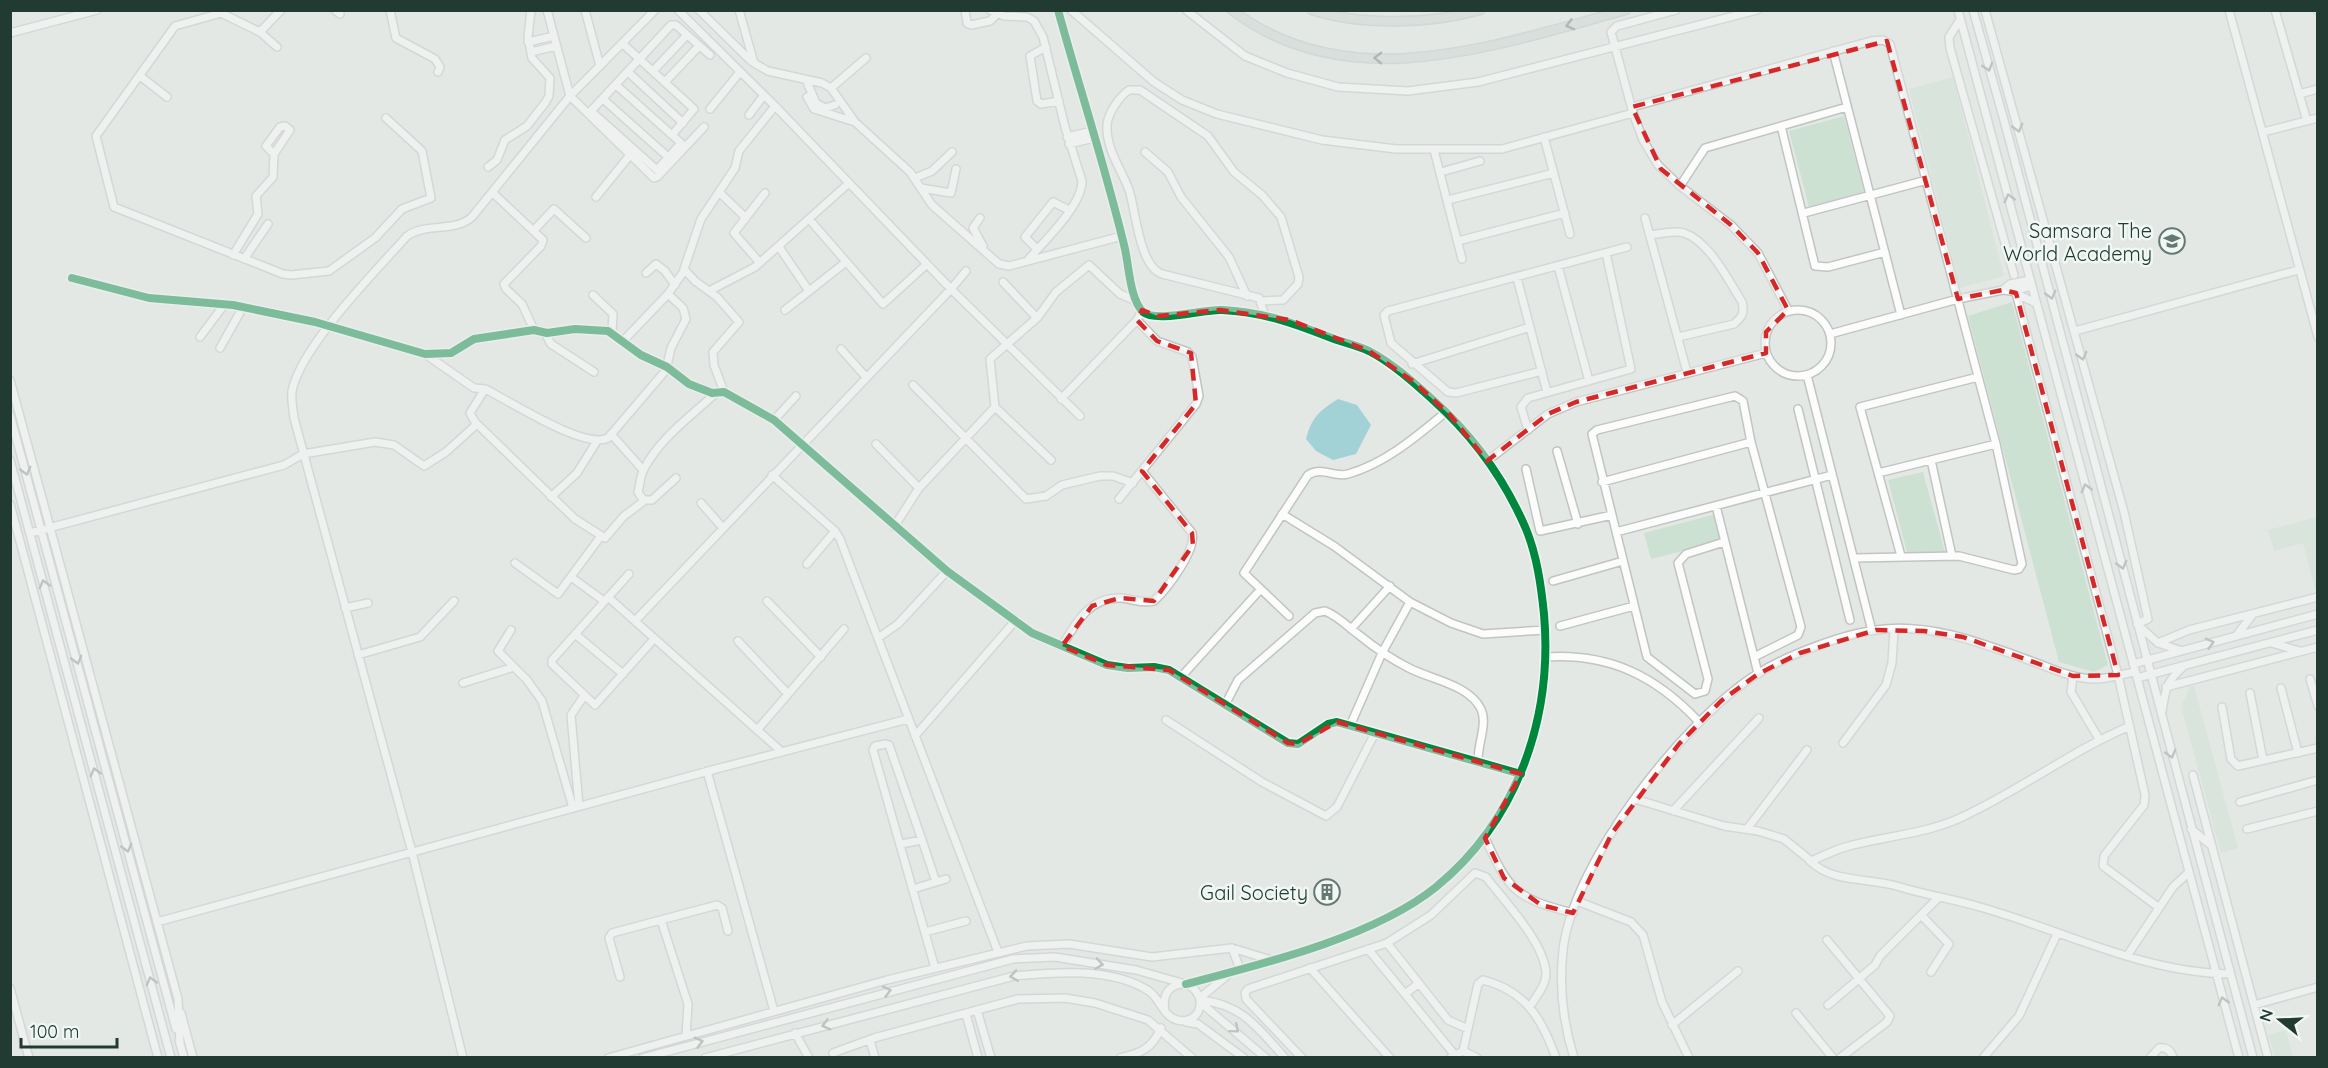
<svg xmlns="http://www.w3.org/2000/svg" width="2328" height="1068" font-family="Quicksand,sans-serif">
  <rect width="100%" height="100%" fill="#e3e8e5"/>
  <path fill="#cce1d1" d="M1953,77L2004,276L1960,288L1909,89Z
    M1844,116L1864,192L1809,207L1789,131Z
    M2012,302L2108,665L2094,672L2059,662L1968,316Z
    M1923,472L1945,552H1907L1888,480Z
    M1716,514L1722,541L1651,559L1644,533Z
    M2317,517L2318,590H2315L2303,543L2274,551L2268,530Z
    M2194,686L2238,848L2221,853L2181,706L2190,687Z
    M2286,1030L2293,1057H2275L2268,1035Z"/>
  <path fill="#a3d2d6" d="M1338,399L1357,405L1371,425L1356,454L1333,460L1316,451L1306,439C1311,418 1320,410 1338,399Z"/>
  <g fill="none" stroke-linecap="round" stroke-linejoin="round">
    <g stroke="#c0c5c2" stroke-width="10">
      <path id="minor" d="M281,10L260,32L221,13L175,26L96,136L114,207L283,274L291,275L329,271L375,238L402,209L431,198L422,151L386,118
        M335,10L340,14
        M390,10L396,38L435,59L440,67L438,72
        M547,10L570,96L654,178L657,177L704,127
        M585,10L600,66
        M699,10L751,61
        M739,10L754,63L768,71L822,83L831,88L855,122L910,172L932,205L999,264L1009,266L1122,236
        M965,10L967,23L971,25L990,21L997,14
        M990,10L1004,16L1027,17L1034,21L1043,37L1065,127L1082,181C1082,206 1044,241 1028,260
        M1058,10C1080,90 1106,169 1125,249C1129,267 1130,299 1143,312C1156,323 1204,309 1222,310C1264,312 1296,324 1334,339C1346,343 1358,346 1369,351C1392,363 1413,382 1433,400C1472,435 1505,480 1526,529C1537,556 1541,585 1544,614C1553,717 1518,820 1436,887C1374,937 1263,964 1186,984
        M1071,10L1154,82L1182,100L1217,114L1322,140L1396,149H1502L1633,113
        M1186,10L1245,56L1287,73L1338,87L1408,91L1478,82L1757,10
        M1676,10L1617,26L1611,32L1633,113L1643,140L1658,165L1680,186L1731,225L1758,253L1788,310
        M1958,10L2239,1058
        M1973,10L2005,124L2253,1058
        M1985,10L2124,512L2148,619L2137,624L2158,643L2182,651
        M2229,10L2318,337
        M2275,10L2307,121
        M2317,10L2318,11
        M1960,20L1949,37L1950,48L2014,275
        M260,32L277,47
        M10,33L97,10
        M528,42L554,36
        M623,44L694,109L672,135
        M1046,47L1030,56L1037,101L1041,104L1059,101
        M1833,51L1901,315
        M531,52L556,46
        M653,71L687,35
        M628,72L683,123
        M140,76L167,97
        M806,80L816,103L825,108L835,105
        M665,82L699,46
        M616,85L681,143L657,170L591,111L671,25H676L710,55
        M831,88L866,58
        M2299,94L2318,89
        M807,97L814,109L855,122
        M603,99L668,157
        M1632,107L1871,41L1883,40L1890,44L1996,444L2022,564L2019,569L2014,570L1959,556L1854,558
        M710,109L740,72
        M749,115L764,95
        M1781,126L1815,266L1828,267L1885,252
        M2263,132L2318,118
        M1067,137L1092,131
        M1544,137L1570,234
        M1069,144L1094,138
        M1434,150L1462,259
        M1145,152L1168,172L1181,197L1229,257L1247,296
        M488,167L497,160L505,140L527,126L545,103L549,96L550,78L532,58L528,37L531,10
        M1441,172L1480,161
        M915,178L932,171L952,152
        M1680,186L1705,148L1847,107
        M921,188L951,193L956,169
        M719,192L746,218
        M493,193L543,240L541,246L504,284L506,289L522,304L534,330
        M596,197L630,155
        M1448,200L1554,173
        M1804,213L1927,180
        M980,218L973,228L983,246
        M1645,218L1687,372
        M809,219L883,304L927,264
        M534,230L554,209L586,238
        M1650,235C1660,234 1673,230 1684,233C1709,241 1729,281 1742,302C1745,313 1742,317 1734,324L1678,337
        M1458,241L1565,213
        M779,247L809,291
        M1037,249L1025,237L1053,202L1069,210
        M233,255L258,214L256,196L273,177L274,154L290,130L285,126L280,127L266,146L274,154
        M244,259L268,224
        M760,263L734,233L765,193
        M1558,266L1589,381
        M966,271L951,289L1080,416
        M646,273L656,264L665,271L675,285
        M72,278L149,298L233,305L315,322L425,354L451,353L474,339L534,330L547,333L575,329L608,331L641,355L667,367L689,384L712,393L724,392L774,420L947,571L1032,633L1107,665L1128,668L1154,667L1169,670L1288,743L1298,744L1328,724L1337,722L1521,774
        M1517,278L1547,392
        M2030,280L2010,284L2003,290L2011,291L2032,286
        M1003,282L1037,318
        M709,291L755,267L849,183
        M2015,293L2036,303
        M2016,293L2118,675L2145,795L2144,805L2104,856L2103,866L2158,907
        M593,295L613,314L612,332
        M1261,301L1283,300L1298,284L1299,277L1281,217L1262,195L1234,172L1208,136L1140,90H1129C1119,97 1108,113 1107,125C1106,150 1121,168 1129,190C1136,211 1139,266 1162,274L1259,298L1265,316
        M1765 343a33 33 0 1 1 66 0a33 33 0 1 1-66 0Z
        M785,310L846,262
        M2075,331L2298,270
        M545,333L551,344L594,372
        M1830,334L1958,299L2003,290
        M200,337L224,305
        M623,341L668,294L684,271
        M220,348L243,307
        M841,349L866,377
        M425,354L474,388L485,389C510,401 584,450 608,438L666,370L671,348L686,319L683,308L668,294
        M1412,364L1530,327
        M1542,371L1456,393L1448,392L1391,343L1384,315L1388,311L1627,247
        M1807,375L1872,631
        M10,380L178,999L180,1044
        M913,385L1026,499L1046,496L1062,485L1100,476H1113L1133,483
        M485,389L470,413L475,422L575,519L605,538L624,516L644,501L638,492C640,485 640,476 644,469C660,438 691,416 716,393
        M724,392L714,365L713,352L739,322L717,297L695,281L684,269L701,219L735,168L739,151L775,106
        M1061,399L1137,320L1142,310
        M995,407L1051,460
        M1798,409L1850,620
        M10,415L176,1029
        M774,420L796,396
        M1528,430L1521,407L1528,398L1631,369L1606,253
        M611,434L643,470
        M876,444L919,488
        M1557,451L1578,524
        M10,460L171,1058
        M1931,460L1952,556
        M1487,461L1548,414L1576,402L1766,353
        M1526,469L1540,531L1612,515
        M1878,473L1996,444
        M772,475L835,531L840,539L998,952
        M1602,482L1751,442
        M551,497L577,473L597,441
        M1119,499L1196,404L1199,396L1192,357L1188,352L1157,341L1137,320
        M644,500H652L676,478
        M701,503L723,528
        M10,504L158,1058
        M1716,506L1754,657L1798,635L1801,627L1751,442L1743,401L1735,396L1597,430L1592,434L1647,657L1695,694L1705,691L1708,679L1678,563L1686,554L1724,542
        M1282,514L1334,546L1410,602L1451,623L1483,634L1545,630
        M894,527L919,488L995,407L990,359L1038,317L1056,292L1089,265L1120,294L1136,301
        M1616,532L1832,475
        M30,533L284,465L303,454L375,442L394,445L424,466L446,452L477,424
        M1901,556L1860,407L1978,377
        M515,563L558,594L601,536
        M807,564L835,531
        M629,574L552,660V664L595,705L654,639
        M571,577L604,601
        M1553,581L1623,561
        M608,597L782,752
        M767,601L821,657
        M345,608L368,603
        M1289,616L1244,573L1308,475C1323,466 1333,478 1348,474C1386,463 1417,436 1446,412
        M635,621L951,289L775,106L678,10
        M1560,626L1634,606
        M1351,629L1390,586
        M511,630L498,651L527,680L542,701L573,808
        M575,634L623,674
        M2236,636L2253,614
        M878,638L898,624L947,571
        M738,641L788,694
        M2158,643L2189,630L2318,597
        M2271,643L2300,651
        M1062,646C1075,624 1090,596 1121,598C1133,599 1142,604 1154,601C1166,590 1197,550 1192,533L1142,471
        M358,655L420,637L454,601
        M1546,657C1609,653 1656,676 1699,722
        M1754,657L1758,674
        M2133,664L2318,614
        M2073,676L2071,692L2099,739
        M1181,677L1260,590
        M2137,678L2318,630
        M2310,679L2318,706
        M463,683L514,667
        M2166,687L2318,647
        M2281,688L2298,753
        M2250,693L2263,760
        M1225,705L1238,680L1315,613L1325,611C1338,616 1348,627 1359,635C1375,648 1391,659 1409,668C1432,680 1468,684 1481,709C1488,724 1477,745 1478,763
        M2222,707L2231,759L2238,766L2318,748
        M2162,711C2166,689 2165,683 2183,667
        M1166,720L1262,782L1326,816L1337,807L1375,733
        M1350,726L1382,653L1410,602
        M758,729L844,629
        M915,736L1015,621
        M1843,743L1886,685L1892,663L1894,630
        M707,771L774,1011
        M2193,775L2268,1058
        M1635,799L1724,826L1758,831L1784,839L1811,861C1823,856 1836,849 1849,846C1886,836 1925,834 1960,818C2019,791 2071,751 2130,726
        M2240,802L2318,780
        M579,806L571,715L584,696
        M1673,811L1759,718
        M1747,829L1807,750
        M2191,829L2212,846
        M2247,829L2318,811
        M1485,838C1510,892 1515,898 1573,913
        M901,844L922,840L889,745L886,744L875,746L873,750L935,968
        M1810,861C1834,884 1869,877 1900,887C1926,895 1953,899 1980,907C2062,930 2143,973 2230,974
        M936,882L946,879
        M913,889L936,882L922,840
        M1577,901L1631,922L1643,935L1662,1002L1689,1058
        M1921,915L1949,944L1931,972
        M661,920L688,1004L686,1036
        M157,922L716,769L908,719
        M925,932L966,921
        M1827,940L1890,1016L1887,1022L1840,1058
        M1387,943L1448,1020L1468,1029
        M1232,948L1240,969
        M1368,949L1454,1054
        M2127,956L2173,887L2189,872
        M1310,968L1390,1058
        M620,977L609,938L612,933L717,905L722,908L728,931
        M10,988L29,1058
        M1405,994L1419,983
        M1200,998L1230,973
        M1201,1000C1243,1005 1258,1028 1285,1058
        M1201,1003L1266,1058
        M1828,1005L1875,965L1880,956L1938,898
        M2254,1005L2318,987
        M977,1010L991,1058
        M181,1013L193,1058
        M1796,1013L1833,1058
        M966,1014L978,1058
        M1186,1022L1198,1024L1244,1058
        M1672,1025L1738,971
        M795,1033L809,1058
        M179,1040L184,1058
        M870,1040L875,1058
        M1463,1051L1478,984L1483,980C1526,991 1542,1019 1556,1058
        M833,1053L874,1038L1018,999L1065,998L1095,1003L1148,1020L1192,1058
        M463,1058L412,852L294,418C293,409 291,399 292,391C301,346 376,271 407,236C427,222 454,233 472,217L570,96L655,10
        M608,1058L887,980L1027,946L1069,944L1152,957L1232,948L1271,960
        M643,1058L1013,959L1055,957L1136,970L1182,983
        M705,1058L1014,976C1056,972 1112,967 1149,991C1160,999 1164,1017 1177,1020C1201,1026 1210,994 1186,984C1169,983 1162,995 1165,1011
        M1120,1058C1141,1053 1152,1049 1161,1028
        M1302,1058L1246,999L1245,993L1248,989L1387,943L1431,915L1475,873L1486,877C1505,902 1543,941 1546,972C1547,984 1537,995 1531,1005
        M1450,1058L1463,1051L1477,1058
        M1574,1058C1563,1023 1559,987 1563,950C1573,862 1683,721 1757,674C1785,656 1843,634 1876,630C1930,622 1984,644 2034,662C2053,669 2074,679 2095,679C2108,679 2122,674 2135,672
        M1983,1058L2019,1016L2057,934
        M2150,1058L2159,1048C2166,1047 2171,1050 2173,1058"/>
    </g>
    <g stroke="#bcc5c1" stroke-width="11">
      <path id="major" d="M1232,10C1349,100 1499,44 1626,10
        M1312,10C1361,26 1432,24 1480,10"/>
    </g>
    <use href="#minor" stroke="#fbfcfb" stroke-width="7"/>
    <use href="#major" stroke="#cdd4d2" stroke-width="8"/>
    <g stroke="#f0f7f4" stroke-width="11">
      <path id="cycleway" d="M1058,10C1080,90 1106,169 1125,249C1129,267 1130,299 1143,312C1156,323 1204,309 1222,310C1264,312 1296,324 1334,339C1346,343 1358,346 1369,351C1392,363 1413,382 1433,400C1472,435 1505,480 1526,529C1537,556 1541,585 1544,614C1553,717 1518,820 1436,887C1374,937 1263,964 1186,984
        M72,278L149,298L233,305L315,322L425,354L451,353L474,339L534,330L547,333L575,329L608,331L641,355L667,367L689,384L712,393L724,392L774,420L947,571L1032,633L1107,665L1128,668L1154,667L1169,670L1288,743L1298,744L1328,724L1337,722L1521,774"/>
    </g>
    <use href="#cycleway" stroke="#00873e" stroke-width="8"/>
  </g>
  <defs><path id="oneway-chevron" d="M-2-3.5L2.5 0L-2 3.5" fill="none" stroke-width="1.6" stroke-linecap="round" stroke-linejoin="round" transform="scale(1.5)"/></defs>
  <g stroke="#6e807b">
    <use href="#oneway-chevron" transform="translate(1570 25) rotate(165)"/>
    <use href="#oneway-chevron" transform="translate(1378 58) rotate(-179)"/>
  </g>
  <g stroke="#8e9c97">
    <use href="#oneway-chevron" transform="translate(1988 67) rotate(73)"/>
    <use href="#oneway-chevron" transform="translate(2018 128) rotate(74)"/>
    <use href="#oneway-chevron" transform="translate(2009 198) rotate(-105)"/>
    <use href="#oneway-chevron" transform="translate(2051 295) rotate(75)"/>
    <use href="#oneway-chevron" transform="translate(2082 356) rotate(75)"/>
    <use href="#oneway-chevron" transform="translate(26 471) rotate(75)"/>
    <use href="#oneway-chevron" transform="translate(2086 488) rotate(-105)"/>
    <use href="#oneway-chevron" transform="translate(2122 565) rotate(75)"/>
    <use href="#oneway-chevron" transform="translate(44 584) rotate(-105)"/>
    <use href="#oneway-chevron" transform="translate(2210 643) rotate(-15)"/>
    <use href="#oneway-chevron" transform="translate(77 660) rotate(75)"/>
    <use href="#oneway-chevron" transform="translate(2171 754) rotate(75)"/>
    <use href="#oneway-chevron" transform="translate(95 772) rotate(-105)"/>
    <use href="#oneway-chevron" transform="translate(127 848) rotate(75)"/>
    <use href="#oneway-chevron" transform="translate(1099 964) rotate(9)"/>
    <use href="#oneway-chevron" transform="translate(1014 976) rotate(171)"/>
    <use href="#oneway-chevron" transform="translate(151 981) rotate(-105)"/>
    <use href="#oneway-chevron" transform="translate(887 991) rotate(-15)"/>
    <use href="#oneway-chevron" transform="translate(2223 1001) rotate(-105)"/>
    <use href="#oneway-chevron" transform="translate(826 1025) rotate(165)"/>
    <use href="#oneway-chevron" transform="translate(1235 1029) rotate(40)"/>
    <use href="#oneway-chevron" transform="translate(699 1042) rotate(-15)"/>
  </g>
  <path d="M0 0H2328V1068H0ZM1887,41L1958,299L2003,290L2016,293L2118,675L2073,676L1963,637L1924,631L1876,630L1800,653L1758,674L1721,701L1679,744L1612,833L1573,913L1541,905L1504,878L1485,838L1521,774L1337,722L1298,744L1288,743L1169,670L1107,665L1062,646L1092,606L1120,598L1154,601L1193,545L1192,533L1142,471L1196,404L1191,353L1157,341L1137,320L1142,310L1158,316L1220,310L1290,320L1369,351L1414,382L1451,416L1487,461L1548,414L1576,402L1766,353V332L1788,310L1758,253L1731,225L1661,169L1632,107Z" fill="#e3e8e5" fill-opacity=".55" fill-rule="evenodd"/>
  <path fill="none" stroke="#d62828" stroke-width="4.5" stroke-dasharray="12 8" stroke-linejoin="round" d="M1887,41L1958,299L2003,290L2016,293L2118,675L2073,676L1963,637L1924,631L1876,630L1800,653L1758,674L1721,701L1679,744L1612,833L1573,913L1541,905L1504,878L1485,838L1521,774L1337,722L1298,744L1288,743L1169,670L1107,665L1062,646L1092,606L1120,598L1154,601L1193,545L1192,533L1142,471L1196,404L1191,353L1157,341L1137,320L1142,310L1158,316L1220,310L1290,320L1369,351L1414,382L1451,416L1487,461L1548,414L1576,402L1766,353V332L1788,310L1758,253L1731,225L1661,169L1632,107Z"/>
  <defs>
    <g id="school-ring" transform="scale(1.35)"><circle r="9.5" fill="#f0f7f4" stroke="#657871" stroke-width="1.5"/><path d="M0-5L7-2L0 1L-7-2ZM-4 1L0 2.5L4 1V4Q0 6-4 4Z" fill="#657871"/></g>
    <g id="building-ring" transform="scale(1.35)"><circle r="9.5" fill="#f0f7f4" stroke="#657871" stroke-width="1.5"/><path d="M-4-6H4V6H1V3H-1V6H-4ZM-2.5-4.3h1.7v1.8h-1.7ZM.8-4.3h1.7v1.8H.8ZM-2.5-1h1.7V.8h-1.7ZM.8-1h1.7V.8H.8Z" fill="#657871"/></g>
  </defs>
  <g fill-rule="evenodd">
    <use href="#school-ring" x="2172" y="241"/>
    <use href="#building-ring" x="1327" y="892"/>
  </g>
  <g text-anchor="middle" dominant-baseline="central" stroke-width="5" stroke-linejoin="round" paint-order="stroke">
    <g font-size="20" fill="#213b33" stroke="#f0f7f4" text-anchor="end">
      <text x="2152" y="230">Samsara The<tspan x="2152" dy="23">World Academy</tspan></text>
      <text x="1308" y="892">Gail Society</text>
    </g>
  </g>
  <rect width="2328" height="1068" fill="none" stroke="#213b33" stroke-width="24"/>
  <g transform="translate(2280 1020) rotate(288)" stroke="#f0f7f4" stroke-width="4.5" paint-order="stroke">
  <path d="M0-4.5L10 22L0 15L-10 22Z" fill="#213b33"/>
  <text y="-9" font-size="16" font-weight="bold" text-anchor="middle" fill="#213b33">N</text>
  </g>
  <path d="M21 1038v9h96v-9" fill="none" stroke="#213b33" stroke-width="3"/>
  <text x="30" y="1038" font-size="18" fill="#213b33" stroke="#f0f7f4" stroke-width="4.5" paint-order="stroke">100 m</text>
</svg>
